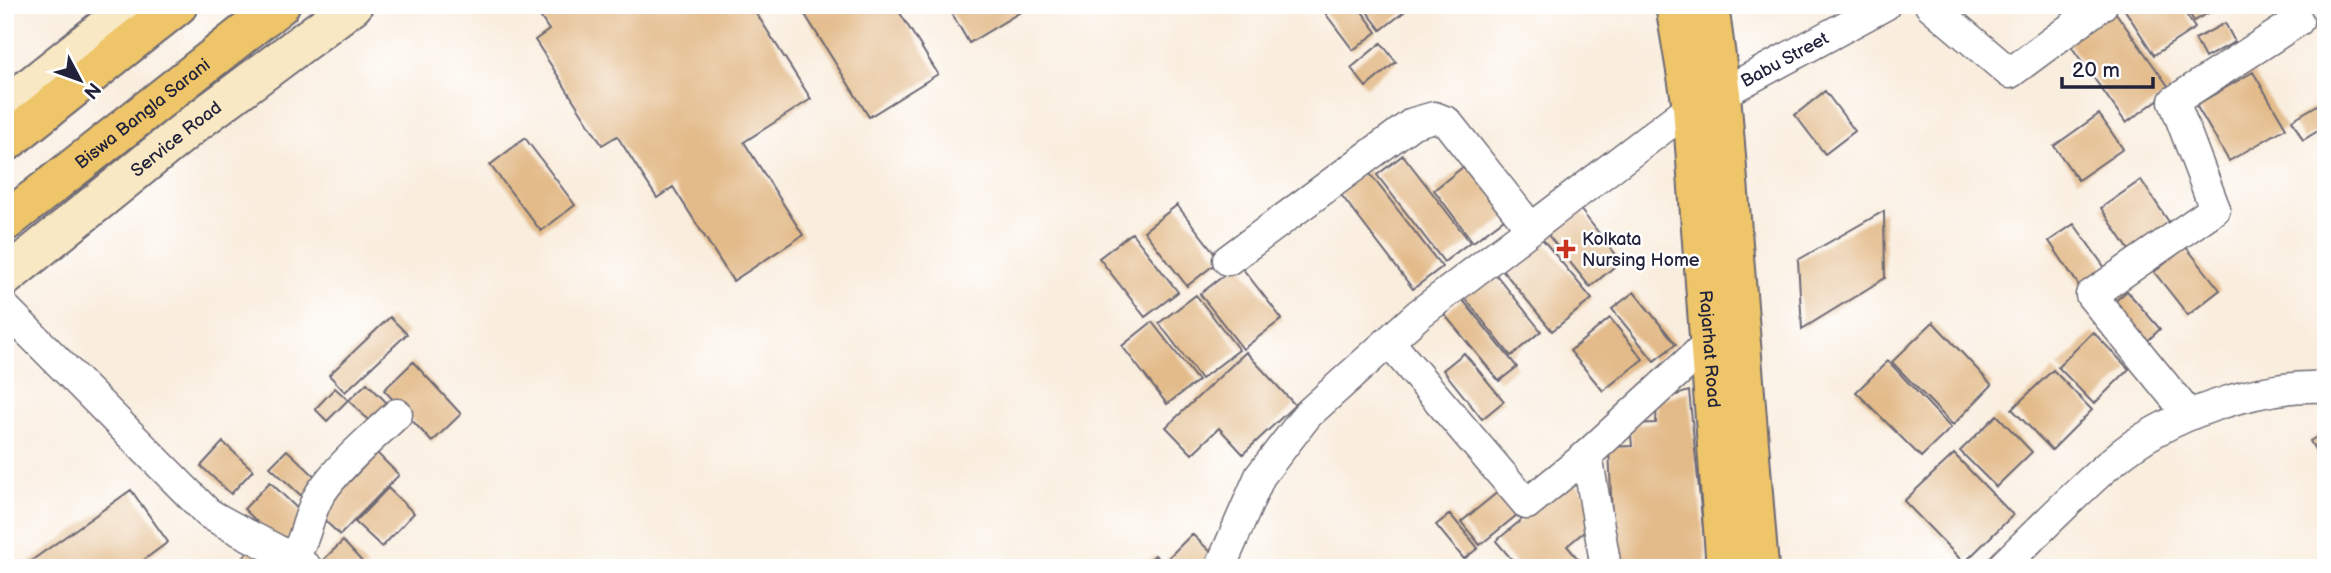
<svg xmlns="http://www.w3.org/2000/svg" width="2331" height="573" font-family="'Balsamiq Sans',sans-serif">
  <rect width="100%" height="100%" fill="#fff"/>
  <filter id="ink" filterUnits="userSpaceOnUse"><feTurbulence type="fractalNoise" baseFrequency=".0143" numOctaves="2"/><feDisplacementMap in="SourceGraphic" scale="14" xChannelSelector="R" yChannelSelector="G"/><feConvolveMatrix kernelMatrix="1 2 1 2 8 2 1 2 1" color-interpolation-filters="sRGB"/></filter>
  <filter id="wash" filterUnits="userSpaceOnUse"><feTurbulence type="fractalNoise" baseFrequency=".00686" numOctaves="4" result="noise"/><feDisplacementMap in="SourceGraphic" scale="28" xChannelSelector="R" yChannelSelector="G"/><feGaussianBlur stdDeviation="1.57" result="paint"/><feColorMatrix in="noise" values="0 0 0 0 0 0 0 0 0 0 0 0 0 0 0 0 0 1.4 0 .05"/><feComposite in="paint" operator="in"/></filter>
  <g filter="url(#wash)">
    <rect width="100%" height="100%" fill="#f9eddd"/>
    <g id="blocks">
      <path fill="#e3bb8a" d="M543,5H751L811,99L744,142L803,235L733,281L673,187L657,198L617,136L602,145L535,40L549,30L536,10Z
        M799,5H895L938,74L869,117Z
        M947,5H1032L969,43Z
        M1335,5H1357L1377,32L1353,50L1325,13Z
        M1362,5H1399L1404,12L1381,30Z
        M2126,5H2180L2195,28L2154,55L2123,7Z
        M2184,5H2213L2215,9L2194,21Z
        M2113,9L2171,90L2126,123L2068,42Z
        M2225,23L2235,42L2205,58L2195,39Z
        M1381,43L1396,62L1366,87L1351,68Z
        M2253,72L2286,128L2229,161L2196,105Z
        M1825,91L1855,131L1825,154L1795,115Z
        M2326,100V126L2303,140L2292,120Z
        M2099,114L2123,149L2078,180L2054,146Z
        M525,138L575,205L541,231L490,165Z
        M1403,155L1470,242L1444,262L1377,175Z
        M1468,163L1508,216L1473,242L1434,190Z
        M1367,170L1442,267L1413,289L1339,192Z
        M2141,180L2177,234L2137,262L2101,208Z
        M1177,205L1220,260L1187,286L1144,231Z
        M1580,209L1621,261L1590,287L1548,235Z
        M1884,211L1885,278L1802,329L1798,260Z
        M2074,224L2110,275L2084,293L2049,241Z
        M1132,233L1178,292L1145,317L1099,258Z
        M1539,235L1592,299L1552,331L1500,267Z
        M2186,247L2220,290L2188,315L2154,272Z
        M1239,264L1282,319L1243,349L1200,294Z
        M1494,272L1541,331L1511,356L1464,297Z
        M2127,291L2160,329L2139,349L2105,310Z
        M1634,292L1676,344L1654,361L1612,309Z
        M1196,295L1239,350L1201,379L1159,323Z
        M1462,299L1517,367L1499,381L1444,314Z
        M390,317L407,334L345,392L329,375Z
        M1610,318L1643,359L1603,391L1570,351Z
        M1152,322L1198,381L1167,404L1122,346Z
        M1933,322L1992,385L1953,425L1892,362Z
        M2093,332L2129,369L2094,404L2058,367Z
        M1246,352L1295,405L1243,454L1219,428L1192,454L1166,427Z
        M1464,353L1504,401L1482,419L1443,370Z
        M1888,361L1951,428L1921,457L1856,392Z
        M413,362L461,414L432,442L384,390Z
        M2053,370L2092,410L2052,450L2012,409Z
        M367,383L390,406L372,424L349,400Z
        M335,388L348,400L327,421L315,409Z
        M1689,391L1707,568H1614L1609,447L1632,446L1630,424L1656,423L1657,401Z
        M1997,415L2032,452L1996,487L1960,451Z
        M2326,431V468L2310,441Z
        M223,442L253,470L231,494L201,466Z
        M287,450L323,484L307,501L270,467Z
        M377,453L399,475L340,535L318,514Z
        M1954,454L2013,515L1964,563L1904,501Z
        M1571,478L1590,500L1592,525L1567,546L1586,568H1519L1496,541Z
        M270,482L307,518L281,545L244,509Z
        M1504,487L1523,510L1480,545L1461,522Z
        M388,488L414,513L382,547L355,522Z
        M131,490L168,542L133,568H21Z
        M1450,514L1478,548L1464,559L1436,525Z
        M1192,534L1217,558L1207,568H1174L1166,560Z
        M343,541L368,568H324L320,563Z
        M253,544L277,561L272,568H236Z
        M1155,555L1166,568H1140Z"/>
    </g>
  </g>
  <g filter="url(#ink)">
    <use href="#blocks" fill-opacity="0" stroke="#6d6974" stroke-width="2"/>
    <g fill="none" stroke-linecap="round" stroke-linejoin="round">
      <g stroke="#6d6974" stroke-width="33">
        <g id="street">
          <path d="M1930,5L2010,73L2102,5"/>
          <path d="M1228,260L1413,123L1434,117L1447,122L1530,227"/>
          <path d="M5,308L208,513C240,533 276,547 307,568"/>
          <path d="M1389,342L1527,504L1587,455L1711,341"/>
          <path d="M2188,414L2091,295L2215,209L2174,101L2298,21"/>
          <path d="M1587,455L1606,568"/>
          <path d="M285,568C308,544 305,518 320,494C340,464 371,439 397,414"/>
          <path id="s1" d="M1220,568L1260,476L1308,414L1419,314L1692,106L1721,94L1885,5"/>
          <path d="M2001,568C2038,532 2074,494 2113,461C2164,416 2258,384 2326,387"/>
        </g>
      </g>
      <g stroke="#6d6974" stroke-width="42">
        <g id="secondary">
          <path d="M5,107L133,5"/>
          <path id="s2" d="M5,277L195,123L353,5"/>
        </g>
      </g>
      <g stroke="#6d6974" stroke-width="42">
        <g id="primary">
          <path id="s3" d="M1675,5L1692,106L1726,568"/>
          <path d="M1709,5L1721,94L1759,568"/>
          <path d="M5,143L178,5"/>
          <path id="s4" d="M5,222L280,5"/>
        </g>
      </g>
      <use href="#street" stroke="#fff" stroke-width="30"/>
      <use href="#secondary" stroke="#f8e8c3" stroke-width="38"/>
      <use href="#primary" stroke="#eec569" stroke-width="38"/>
    </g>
  </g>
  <path fill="#c8321e" stroke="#fff" stroke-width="2.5" d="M1562.5 238.5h7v7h7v7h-7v7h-7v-7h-7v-7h7z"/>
  <g text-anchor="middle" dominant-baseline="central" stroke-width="5" stroke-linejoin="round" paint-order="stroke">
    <g font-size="18" fill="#22223b" stroke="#fff">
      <text stroke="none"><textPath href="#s1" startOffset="775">Babu Street</textPath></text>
      <text stroke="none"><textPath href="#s4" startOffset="175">Biswa Bangla Sarani</textPath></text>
      <text stroke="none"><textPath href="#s2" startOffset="220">Service Road</textPath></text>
      <text stroke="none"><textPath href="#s3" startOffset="346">Rajarhat Road</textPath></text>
    </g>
    <g font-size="18" fill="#22223b" stroke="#fff" text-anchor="start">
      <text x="1582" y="239">Kolkata<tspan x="1582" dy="21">Nursing Home</tspan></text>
    </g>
  </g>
  <rect width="2331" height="573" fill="none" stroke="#fff" stroke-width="28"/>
  <g transform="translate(80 80) rotate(131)" stroke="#ffffff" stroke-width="5" paint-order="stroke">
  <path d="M0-5L12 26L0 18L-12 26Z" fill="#22223b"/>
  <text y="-10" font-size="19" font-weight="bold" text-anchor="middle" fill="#22223b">N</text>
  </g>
  <path d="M2062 77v10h91v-10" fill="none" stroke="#22223b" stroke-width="3.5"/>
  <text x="2072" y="77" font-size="21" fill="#22223b" stroke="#ffffff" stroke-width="5" paint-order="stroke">20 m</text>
</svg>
